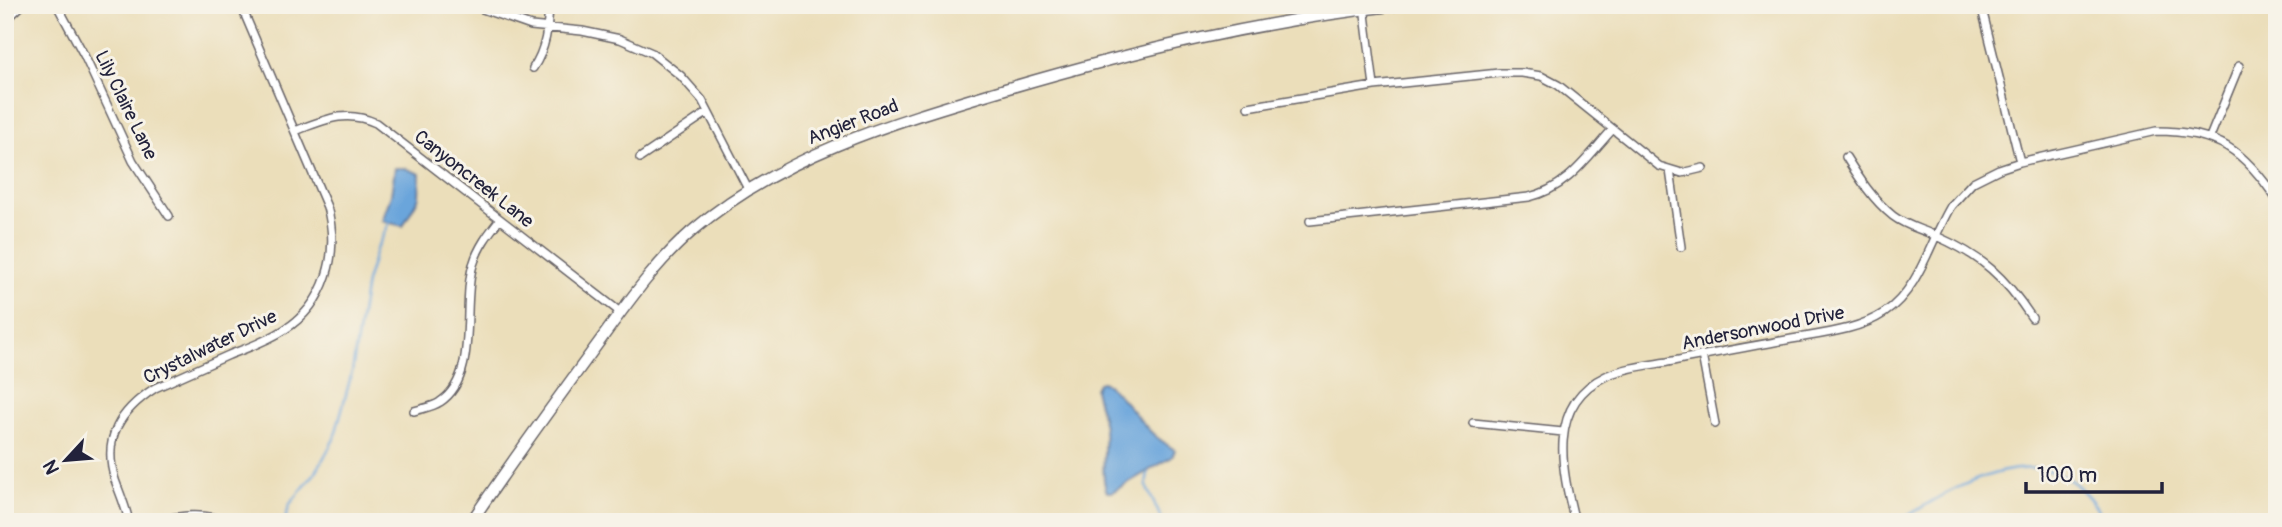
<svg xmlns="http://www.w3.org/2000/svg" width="2282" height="527" font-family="Pangolin,sans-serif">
  <rect width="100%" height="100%" fill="#f7f3e8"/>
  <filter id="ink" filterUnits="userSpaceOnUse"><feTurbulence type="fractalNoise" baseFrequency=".0143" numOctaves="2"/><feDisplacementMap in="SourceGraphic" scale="14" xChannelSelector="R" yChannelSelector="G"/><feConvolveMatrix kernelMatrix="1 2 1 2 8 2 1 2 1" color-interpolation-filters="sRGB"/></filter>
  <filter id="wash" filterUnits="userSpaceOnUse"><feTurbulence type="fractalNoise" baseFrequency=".00686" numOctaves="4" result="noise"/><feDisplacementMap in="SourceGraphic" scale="28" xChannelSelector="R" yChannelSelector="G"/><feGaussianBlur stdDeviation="1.57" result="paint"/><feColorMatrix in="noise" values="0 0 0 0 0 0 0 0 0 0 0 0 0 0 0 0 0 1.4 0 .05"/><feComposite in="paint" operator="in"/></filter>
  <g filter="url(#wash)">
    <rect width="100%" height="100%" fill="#ebdeba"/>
    <path fill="#6ba5db" stroke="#46648b" stroke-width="2" d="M395,168H405L420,174L419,197L403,226L382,221L391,195Z
      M1102,382C1114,385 1140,422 1152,433C1159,440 1167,445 1175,450L1172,457L1112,492H1107C1100,476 1106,448 1104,429C1103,416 1098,403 1095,389L1098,383Z"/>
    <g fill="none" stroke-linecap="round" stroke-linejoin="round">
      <path stroke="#6ba5db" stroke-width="2.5" d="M1698,5C1729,11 1766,12 1797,5
        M1148,473L1146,486L1163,522
        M284,522L290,504L316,472L334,439L352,372L366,282L376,250L391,220
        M1899,522C1946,490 2032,439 2082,490C2092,500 2099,509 2103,522"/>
    </g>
  </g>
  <g filter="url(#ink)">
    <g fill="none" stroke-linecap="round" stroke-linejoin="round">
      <g stroke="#686467" stroke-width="10">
        <path id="minor" d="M57,5L84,55L133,161L169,216
          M471,5L531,26L582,31L620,39L652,53L681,76L702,100L749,191
          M1981,5L2020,162
          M1364,6L1374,86
          M5,21L22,5
          M533,68C546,49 548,28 549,5
          M1248,107L1374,86L1499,73H1522L1541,76L1558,85L1659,166L1682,173L1703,168
          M295,131C324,120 346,109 376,123L620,312
          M2210,137L2239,66
          M1846,157C1859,178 1873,200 1893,216C1906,226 1921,229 1936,236C1982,256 2005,277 2032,318
          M640,158L708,112
          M1670,170L1681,247
          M1310,221L1529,197C1568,188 1587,157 1613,129
          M1702,355L1715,424
          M414,411C423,408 433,407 440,402C480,376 461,304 473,265C478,247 489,233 500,219
          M1473,423L1563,432
          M129,522C126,507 120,494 115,480C102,438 120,411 155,388C180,377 204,366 229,355C247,348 267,341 284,330C326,304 340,253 327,207L242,8
          M148,522C176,517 201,511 229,522
          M1575,522C1562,471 1546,404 1606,376C1626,367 1651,365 1673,361C1715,353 1756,345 1798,338C1827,333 1860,329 1884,313C1920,289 1930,241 1951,206L1973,182L1999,169L2020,162L2156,131C2218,131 2244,150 2277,200"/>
      </g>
      <g stroke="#686467" stroke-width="13">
        <path id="tertiary" d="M471,522C510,464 550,409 591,353C622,311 652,266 691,232C780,155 894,122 1005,89C1138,50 1261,21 1399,5"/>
      </g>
      <use href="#minor" stroke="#fff" stroke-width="7"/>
      <use href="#tertiary" stroke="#fff" stroke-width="10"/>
    </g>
  </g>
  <g text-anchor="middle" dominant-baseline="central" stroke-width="6" stroke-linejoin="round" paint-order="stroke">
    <g font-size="19" fill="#22223b" stroke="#f7f3e8">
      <text transform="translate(126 105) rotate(64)">Lily Claire Lane</text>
      <text transform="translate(853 122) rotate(-21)">Angier Road</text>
      <text transform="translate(474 179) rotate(38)">Canyoncreek Lane</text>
      <text transform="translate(1763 328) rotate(-11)">Andersonwood Drive</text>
      <text transform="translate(210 347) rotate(-26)">Crystalwater Drive</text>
    </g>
  </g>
  <rect width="2282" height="527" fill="none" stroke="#f7f3e8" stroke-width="28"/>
  <g transform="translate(66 460) rotate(244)" stroke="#f7f3e8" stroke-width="5" paint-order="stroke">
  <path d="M0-5L12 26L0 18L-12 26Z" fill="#22223b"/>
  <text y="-10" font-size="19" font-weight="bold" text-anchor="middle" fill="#22223b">N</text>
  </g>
  <path d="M2026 482v10h136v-10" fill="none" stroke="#22223b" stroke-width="3.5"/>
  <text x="2037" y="482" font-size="21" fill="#22223b" stroke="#f7f3e8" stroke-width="5" paint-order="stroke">100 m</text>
</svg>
